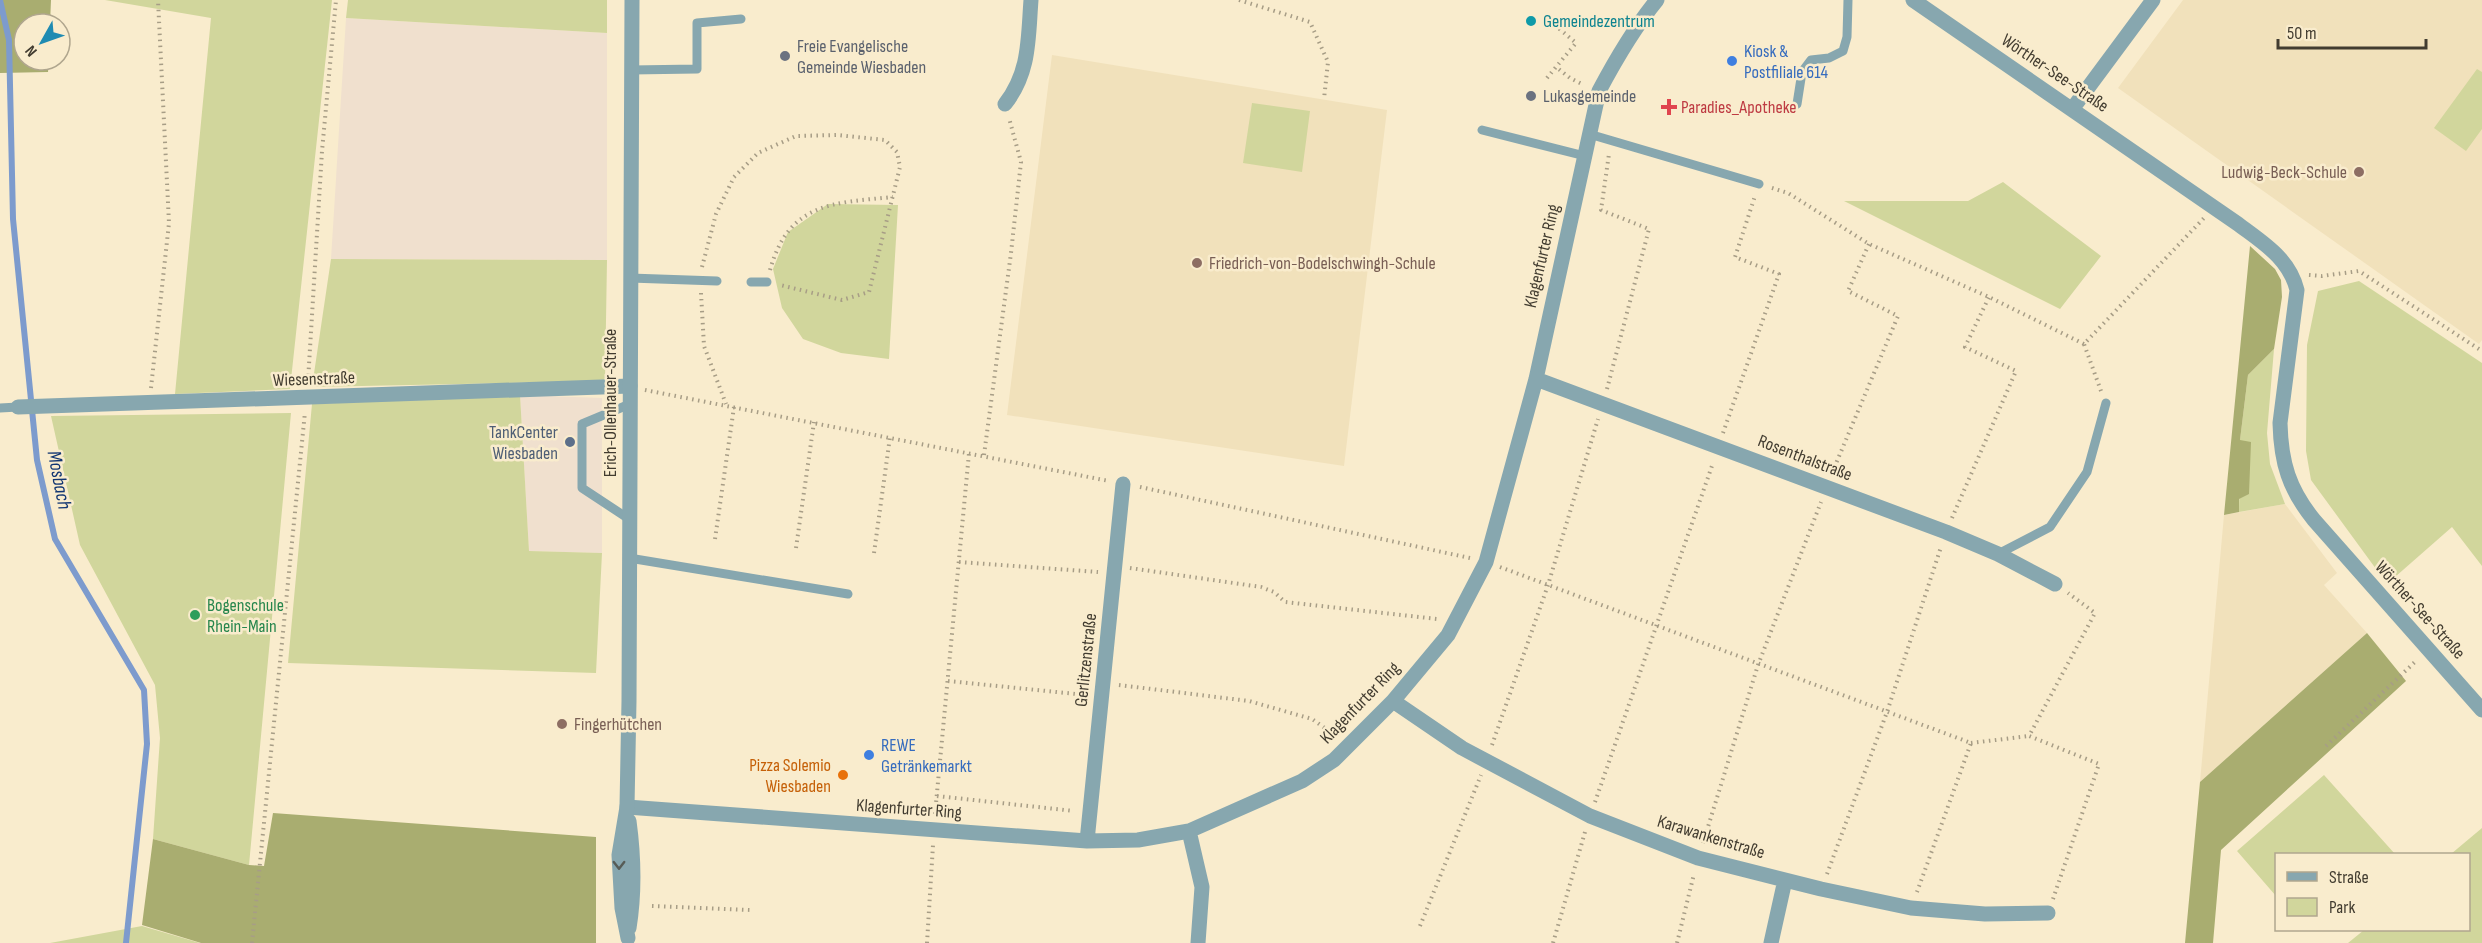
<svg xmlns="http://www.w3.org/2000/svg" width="2482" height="943" font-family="'Sofia Sans Condensed',sans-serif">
  <rect width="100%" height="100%" fill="#f9eccd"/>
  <path fill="#f0e0ce" d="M346,18L607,33V260L331,259Z
    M520,395L602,398V553L529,551Z"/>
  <path fill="#f1e1bb" d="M2183,0H2482V340L2479,344L2118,88Z
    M1052,55L1387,110L1344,466L1007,415Z
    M2285,504L2337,573L2324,585L2367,633L2200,782L2224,515Z"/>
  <path fill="#d1d69c" d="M105,0H332L290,389L175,394L211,18Z
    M348,0H607V33L346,18Z
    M2477,69L2482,72V129L2466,151L2434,128Z
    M1252,103L1310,111L1302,172L1243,163Z
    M2003,182L2101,256L2060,309L1844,201H1968Z
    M828,204L898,205L889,359L841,353L803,339L782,308L773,269L788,232Z
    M331,259L607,260L605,381L312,387Z
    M2359,281L2482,363V566L2452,527L2387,584L2311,480L2306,451L2307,345L2318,291Z
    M2274,349L2267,433L2270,464L2285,504L2239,512L2240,440L2248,375Z
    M520,395L529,551L602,553L596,673L288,663L312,404Z
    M291,413L249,865L153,839L160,738L155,685L80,545L51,416Z
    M2324,775L2395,854H2276V896L2237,851Z
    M2482,828V943H2348L2364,930H2468V854H2451Z
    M142,926L200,943H50Z"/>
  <path fill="#a9ad70" d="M0,0H51L50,24H24V60H49L48,72L0,73Z
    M2250,246L2275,269L2281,280L2282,297L2274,349L2248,375L2240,440L2251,442L2249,494L2239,499V512L2224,515Z
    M2367,633L2406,681L2221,850L2213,943H2185L2200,782Z
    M273,813L596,837V943H201L142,925L153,839L249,865L264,866Z"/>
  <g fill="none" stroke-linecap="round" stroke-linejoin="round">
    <path stroke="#7d9bcd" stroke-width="6" d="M0,0L9,40L13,219L37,460L55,539L144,690L147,744L126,943"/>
    <path stroke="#a79d86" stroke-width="4" stroke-dasharray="1.5 4.5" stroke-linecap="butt" d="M1239,0L1310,22L1328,62L1324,99
      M1550,21L1576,43L1556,67
      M1547,78L1556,67L1570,78L1584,85
      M1772,188L1788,193L1869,244L1989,297L2084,344
      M702,267L716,214L734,177L758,153L796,136L837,135L885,140L897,152L900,167L869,292L842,300L780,285
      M770,270C789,202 833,203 893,197
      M2309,275L2322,276L2359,271L2482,351
      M701,293L704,346L726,404
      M308,381L322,151L336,0
      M151,388L169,223L158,0
      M1607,389L1649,229L1601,210L1609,154
      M645,390L1109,481
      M2101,391L2084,344L2204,218
      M1723,433L1779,274L1735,257L1755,196
      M984,455L1011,253L1021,162L1009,118
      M1832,473L1898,316L1848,291L1869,244
      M1140,487L1470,558
      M1952,518L2016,371L1965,347L1989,297
      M715,539L734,407
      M796,548L814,422
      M874,553L890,437
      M959,562L1098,572
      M1500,567L1971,743L1917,892
      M1130,568L1261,587L1274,592L1285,602L1437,619
      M948,681L1086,695
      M1119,685L1249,701L1312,719L1336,736
      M1971,743L2029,736
      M1492,745L1548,585L1598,419
      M2326,746L2417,660
      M937,796L1074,811
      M1595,802L1713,463
      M935,814L969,453
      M1703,843L1758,665L1821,502
      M1827,874L1887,712L1941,547
      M2053,899L2099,764L2029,736L2095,613L2068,593
      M652,906L751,910
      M1420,926L1481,775
      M252,943L305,412
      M927,943L933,845
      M1553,943L1585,832
      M1677,943L1694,874"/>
    <path stroke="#87a7af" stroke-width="9" d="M631,70L697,69V23L741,19
      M1797,104L1802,72L1811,60L1829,58L1843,51L1847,37L1848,0
      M1482,130L1585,156
      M1589,134L1759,184
      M630,278L717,281
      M751,282H767
      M0,408L18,407
      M629,519L582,488V424L630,404
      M1998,554L2050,527L2087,472L2106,403
      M629,558L848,594"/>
    <path stroke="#87a7af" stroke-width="15" d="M1913,0L2238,224C2263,243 2289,258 2297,290L2280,423C2281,463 2289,489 2314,520L2482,710
      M1005,104C1030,72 1028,39 1031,0
      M2073,108L2153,0
      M1536,379L1946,532L1998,554L2055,584
      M18,407L630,386
      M1393,701L1462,748L1590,816L1698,858L1821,889L1911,908L1985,914L2048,913
      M627,807L1087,841L1138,840L1189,831L1302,781L1334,760L1393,701L1448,635L1486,562L1536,379L1599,91C1616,59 1634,28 1657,0
      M1189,831L1202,887L1198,943
      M1087,841L1123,484
      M1771,943L1785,880"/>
    <path stroke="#87a7af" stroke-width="15" d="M629,821C634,858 635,891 629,928
      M628,938L622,908L619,855L627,807L629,701L632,0"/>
  </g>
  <defs><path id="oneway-chevron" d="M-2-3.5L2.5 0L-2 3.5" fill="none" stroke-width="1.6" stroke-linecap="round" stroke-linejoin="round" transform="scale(1.5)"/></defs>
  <use stroke="#575c56" href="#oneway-chevron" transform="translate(619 865) rotate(90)"/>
  <circle fill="#0f9aa8" stroke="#f9eccd" stroke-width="2" cx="1531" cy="21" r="6"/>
  <g fill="#6b7280" stroke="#f9eccd" stroke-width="2">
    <circle cx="785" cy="56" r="6"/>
    <circle cx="1531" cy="96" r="6"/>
  </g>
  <g fill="#3f7fe0" stroke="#f9eccd" stroke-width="2">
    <circle cx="1732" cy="61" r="6"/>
    <circle cx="869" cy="755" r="6"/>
  </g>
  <path fill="#e0444e" stroke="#f9eccd" stroke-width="2" d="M1666 98h6v6h6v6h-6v6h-6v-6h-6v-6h6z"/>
  <g fill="#8d6e63" stroke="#f9eccd" stroke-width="2">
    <circle cx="2359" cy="172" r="6"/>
    <circle cx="1197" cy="263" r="6"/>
    <circle cx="562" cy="724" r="6"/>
  </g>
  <circle fill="#5c6f8a" stroke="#f9eccd" stroke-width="2" cx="570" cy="442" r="6"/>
  <circle fill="#2e9e5b" stroke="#f9eccd" stroke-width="2" cx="195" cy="615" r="6"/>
  <circle fill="#e8710a" stroke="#f9eccd" stroke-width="2" cx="843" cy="775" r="6"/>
  <g text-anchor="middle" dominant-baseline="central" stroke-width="5" stroke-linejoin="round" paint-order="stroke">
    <g font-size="18" fill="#0d838f" stroke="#f9eccd" text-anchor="start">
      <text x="1543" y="21">Gemeindezentrum</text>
    </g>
    <g font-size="18" fill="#5b616d" stroke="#f9eccd" text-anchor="start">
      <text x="797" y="46">Freie Evangelische<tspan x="797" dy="21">Gemeinde Wiesbaden</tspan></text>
      <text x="1543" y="96">Lukasgemeinde</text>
    </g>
    <g font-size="18" fill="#366cbe" stroke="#f9eccd" text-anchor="start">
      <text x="1744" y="51">Kiosk &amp;<tspan x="1744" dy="21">Postfiliale 614</tspan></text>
      <text x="881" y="745">REWE<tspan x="881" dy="21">Getränkemarkt</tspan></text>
    </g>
    <g font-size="18" fill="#423c30" stroke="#f9eccd">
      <text transform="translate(2055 73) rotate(34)">Wörther-See-Straße</text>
      <text transform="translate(1542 256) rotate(-77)">Klagenfurter Ring</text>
      <text transform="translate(314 379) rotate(-2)">Wiesenstraße</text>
      <text transform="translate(610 403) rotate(-90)">Erich-Ollenhauer-Straße</text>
      <text transform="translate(1805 458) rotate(21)">Rosenthalstraße</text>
      <text transform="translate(2420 610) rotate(48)">Wörther-See-Straße</text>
      <text transform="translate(1086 660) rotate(-84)">Gerlitzenstraße</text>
      <text transform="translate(1360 703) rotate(-46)">Klagenfurter Ring</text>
      <text transform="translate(909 809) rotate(4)">Klagenfurter Ring</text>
      <text transform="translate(1711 837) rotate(17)">Karawankenstraße</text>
    </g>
    <g font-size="18" fill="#be3a42" stroke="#f9eccd" text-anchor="start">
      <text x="1681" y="107">Paradies_Apotheke</text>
    </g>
    <g font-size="18" fill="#785e54" stroke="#f9eccd" text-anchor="start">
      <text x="2347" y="172" text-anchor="end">Ludwig-Beck-Schule</text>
      <text x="1209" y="263">Friedrich-von-Bodelschwingh-Schule</text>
      <text x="574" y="724">Fingerhütchen</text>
    </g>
    <g font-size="18" fill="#4e5e75" stroke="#f9eccd" text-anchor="end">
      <text x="558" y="432">TankCenter<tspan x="558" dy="21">Wiesbaden</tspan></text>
    </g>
    <g font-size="18" fill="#27864d" stroke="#f9eccd" text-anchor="start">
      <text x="207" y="605">Bogenschule<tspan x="207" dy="21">Rhein-Main</tspan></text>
    </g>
    <g font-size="18" fill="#c56008" stroke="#f9eccd" text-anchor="end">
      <text x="831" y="765">Pizza Solemio<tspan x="831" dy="21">Wiesbaden</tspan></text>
    </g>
    <g font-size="20" font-style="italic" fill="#123672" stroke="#f9eccd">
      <text transform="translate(59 480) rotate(79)">Mosbach</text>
    </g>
  </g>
  <rect x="2275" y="853" width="195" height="78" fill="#f9eccd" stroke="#b0a68e" stroke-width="1.5"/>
  <rect x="2287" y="872" width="30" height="9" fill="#87a7af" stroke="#b0a68e" stroke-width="1.5"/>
  <text x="2329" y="883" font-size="18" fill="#423c30">Straße</text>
  <rect x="2287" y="898" width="30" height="18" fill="#d1d69c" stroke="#b0a68e" stroke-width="1.5"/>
  <text x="2329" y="913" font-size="18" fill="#423c30">Park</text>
  <g transform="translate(42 42) rotate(230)"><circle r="28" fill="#f9eccd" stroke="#b0a68e" stroke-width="1.5"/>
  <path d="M0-4.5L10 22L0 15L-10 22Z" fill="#1f8bb2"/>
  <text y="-9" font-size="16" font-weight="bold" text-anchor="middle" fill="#423c30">N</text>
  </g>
  <path d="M2278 39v9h148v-9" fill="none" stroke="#423c30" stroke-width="3"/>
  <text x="2287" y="39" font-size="18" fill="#423c30" stroke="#f9eccd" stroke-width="4.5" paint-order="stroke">50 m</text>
</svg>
